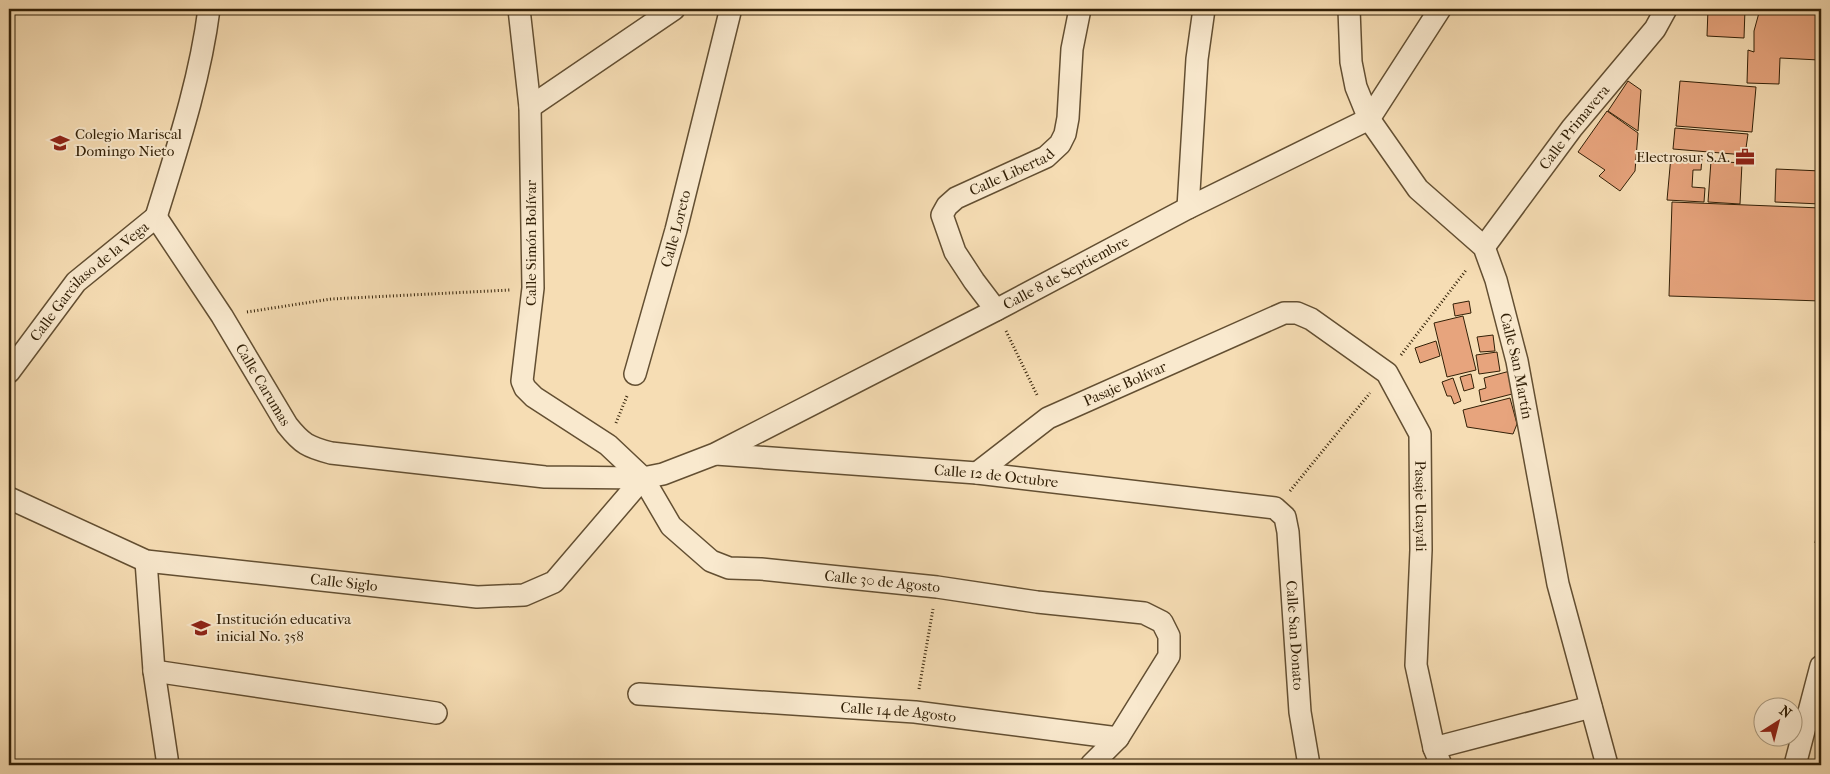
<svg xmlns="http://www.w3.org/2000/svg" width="1830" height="774" font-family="'IM FELL French Canon',serif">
  <rect width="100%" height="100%" fill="#f6ddb4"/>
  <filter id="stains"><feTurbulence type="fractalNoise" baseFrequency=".004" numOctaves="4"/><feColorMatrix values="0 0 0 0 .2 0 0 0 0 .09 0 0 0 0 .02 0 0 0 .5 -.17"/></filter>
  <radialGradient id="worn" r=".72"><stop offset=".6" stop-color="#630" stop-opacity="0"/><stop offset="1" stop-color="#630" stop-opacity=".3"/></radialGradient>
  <path fill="#e7a47d" stroke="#322007" d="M1708,9H1745L1744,38L1707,36Z
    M1760,9L1821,10L1819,60L1780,58L1779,84L1747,83L1748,50L1754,52V31Z
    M1628,81L1641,90L1638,131L1608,111Z
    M1680,81L1756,87L1752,132L1676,126Z
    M1607,111L1638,133L1635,171L1620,191L1599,176L1605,170L1578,152Z
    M1675,128L1748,134L1745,155L1673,149Z
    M1671,156L1702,158L1701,170H1693L1692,187L1705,188L1704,202L1667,200Z
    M1711,161L1742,163L1740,204L1708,202Z
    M1776,169L1821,171V204L1775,202Z
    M1672,202L1821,208V301L1669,296Z
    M1469,301L1471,313L1455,316L1453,304Z
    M1463,316L1476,370L1447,377L1434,323Z
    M1493,335L1495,351L1480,352L1477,337Z
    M1436,341L1440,356L1420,363L1415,348Z
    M1497,352L1500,371L1479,374L1476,355Z
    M1510,371L1516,393L1481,402L1479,390L1486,388L1484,378Z
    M1471,374L1474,388L1464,391L1460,377Z
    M1453,378L1461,401L1454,404L1451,396H1447L1442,382Z
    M1510,398L1517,424L1513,434L1467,427L1463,410Z
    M1818,524H1821V544L1815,543Z"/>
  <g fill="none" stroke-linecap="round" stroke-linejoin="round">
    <g stroke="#634f32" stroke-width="24">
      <g id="minor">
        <path id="s1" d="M519,9L530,107L533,288L522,381L525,388L534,397L608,445L643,478L671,526L711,561L729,568L761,569L937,587L1037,602L1144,613L1162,622L1169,636V656L1118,738L1091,765"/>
        <path id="s2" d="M1349,9L1351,62L1356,87L1369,119L1418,189L1484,247L1496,280L1517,361L1558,584L1607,765"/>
        <path d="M530,107L674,9"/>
        <path d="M1188,208L1197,59L1204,9"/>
        <path id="s3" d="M156,217L222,316L287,425C302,444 308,447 331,453L545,477L643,478L663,474L715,454L996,310L1188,208L1369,119L1440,9"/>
        <path d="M156,217C177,149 200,80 209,9"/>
        <path id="s4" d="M1484,247L1572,128L1655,29L1666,9"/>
        <path id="s5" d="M996,310L974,281L955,252L942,215L947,206L956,198L1046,157L1060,144L1065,134L1068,118L1072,49L1080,9"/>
        <path id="s6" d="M9,372L76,282L156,217"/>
        <path id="s7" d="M635,374L676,230L730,12L728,9"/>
        <path id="s8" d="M716,454L977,473L1275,508L1285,517L1288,532L1300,712L1309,765"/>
        <path id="s9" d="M977,473L1048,418L1284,313H1297L1311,319L1387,373L1420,434L1421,550L1416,665L1434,748L1441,765"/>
        <path id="s10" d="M9,498L146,561L477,597L524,595L554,582L643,478"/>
        <path d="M146,561L154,671L168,765"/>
        <path d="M154,671L436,713"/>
        <path id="s11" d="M639,694L915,712L1118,738"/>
        <path d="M1434,748L1591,707"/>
        <path d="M1795,765L1821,666"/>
      </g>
    </g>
    <path stroke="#322007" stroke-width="3" stroke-dasharray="1 2.5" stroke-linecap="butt" d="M247,312L331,299L510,290
      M1006,331L1038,397
      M1401,355L1467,269
      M616,423L627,396
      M1290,491L1370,393
      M919,689L933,609"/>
    <use href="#minor" stroke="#f9e9ce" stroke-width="21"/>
  </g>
  <defs>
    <g id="school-bare" transform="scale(1.5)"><path d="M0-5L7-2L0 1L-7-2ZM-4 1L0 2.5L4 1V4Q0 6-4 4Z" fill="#8f2418" stroke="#f9e9ce" stroke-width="2.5" paint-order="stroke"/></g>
    <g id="office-bare" transform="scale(1.5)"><path d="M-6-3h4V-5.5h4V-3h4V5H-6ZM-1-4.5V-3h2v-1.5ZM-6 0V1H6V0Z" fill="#8f2418" stroke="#f9e9ce" stroke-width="2.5" paint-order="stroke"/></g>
  </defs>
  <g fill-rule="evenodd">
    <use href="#school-bare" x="60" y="143"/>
    <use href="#office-bare" x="1745" y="157"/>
    <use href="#school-bare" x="201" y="628"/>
  </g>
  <g text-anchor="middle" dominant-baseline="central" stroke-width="4" stroke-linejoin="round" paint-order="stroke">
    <g font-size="15" fill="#322007" stroke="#f9e9ce">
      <text stroke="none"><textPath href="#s4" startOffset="150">Calle Primavera</textPath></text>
      <text stroke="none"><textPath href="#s5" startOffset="194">Calle Libertad</textPath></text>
      <text stroke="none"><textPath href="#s7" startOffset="151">Calle Loreto</textPath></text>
      <text transform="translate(531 243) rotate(-90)">Calle Simón Bolívar</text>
      <text stroke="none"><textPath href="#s3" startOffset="1084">Calle 8 de Septiembre</textPath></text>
      <text stroke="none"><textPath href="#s6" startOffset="122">Calle Garcilaso de la Vega</textPath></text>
      <text stroke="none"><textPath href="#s2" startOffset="410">Calle San Martín</textPath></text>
      <text stroke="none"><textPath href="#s3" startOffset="199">Calle Carumas</textPath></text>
      <text stroke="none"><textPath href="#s9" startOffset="174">Pasaje Bolívar</textPath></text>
      <text stroke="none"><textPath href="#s8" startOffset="281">Calle 12 de Octubre</textPath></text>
      <text stroke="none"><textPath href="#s9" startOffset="611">Pasaje Ucayali</textPath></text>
      <text stroke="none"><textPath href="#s10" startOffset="350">Calle Siglo</textPath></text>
      <text stroke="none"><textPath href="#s1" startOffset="812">Calle 30 de Agosto</textPath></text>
      <text stroke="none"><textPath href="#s8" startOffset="694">Calle San Donato</textPath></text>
      <text stroke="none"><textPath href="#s11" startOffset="260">Calle 14 de Agosto</textPath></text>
    </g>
    <g font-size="15" fill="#322007" stroke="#f9e9ce" text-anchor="start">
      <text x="75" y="134">Colegio Mariscal<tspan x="75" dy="17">Domingo Nieto</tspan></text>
      <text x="1730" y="157" text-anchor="end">Electrosur S.A.</text>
      <text x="216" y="619">Institución educativa<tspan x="216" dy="17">inicial No. 358</tspan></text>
    </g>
  </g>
  <rect width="1830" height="774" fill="none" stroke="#f6ddb4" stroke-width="30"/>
  <rect x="10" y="10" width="1810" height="754" fill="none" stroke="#322007" stroke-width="2.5"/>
  <rect x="15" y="15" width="1800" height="744" fill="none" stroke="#322007"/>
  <g transform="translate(1778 722) rotate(36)"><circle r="24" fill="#f9e9ce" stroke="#a9997e"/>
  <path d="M0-4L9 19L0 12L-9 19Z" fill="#8f2418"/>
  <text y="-8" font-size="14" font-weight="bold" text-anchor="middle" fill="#322007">N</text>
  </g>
  <rect width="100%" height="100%" filter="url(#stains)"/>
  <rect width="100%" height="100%" fill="url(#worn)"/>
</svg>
